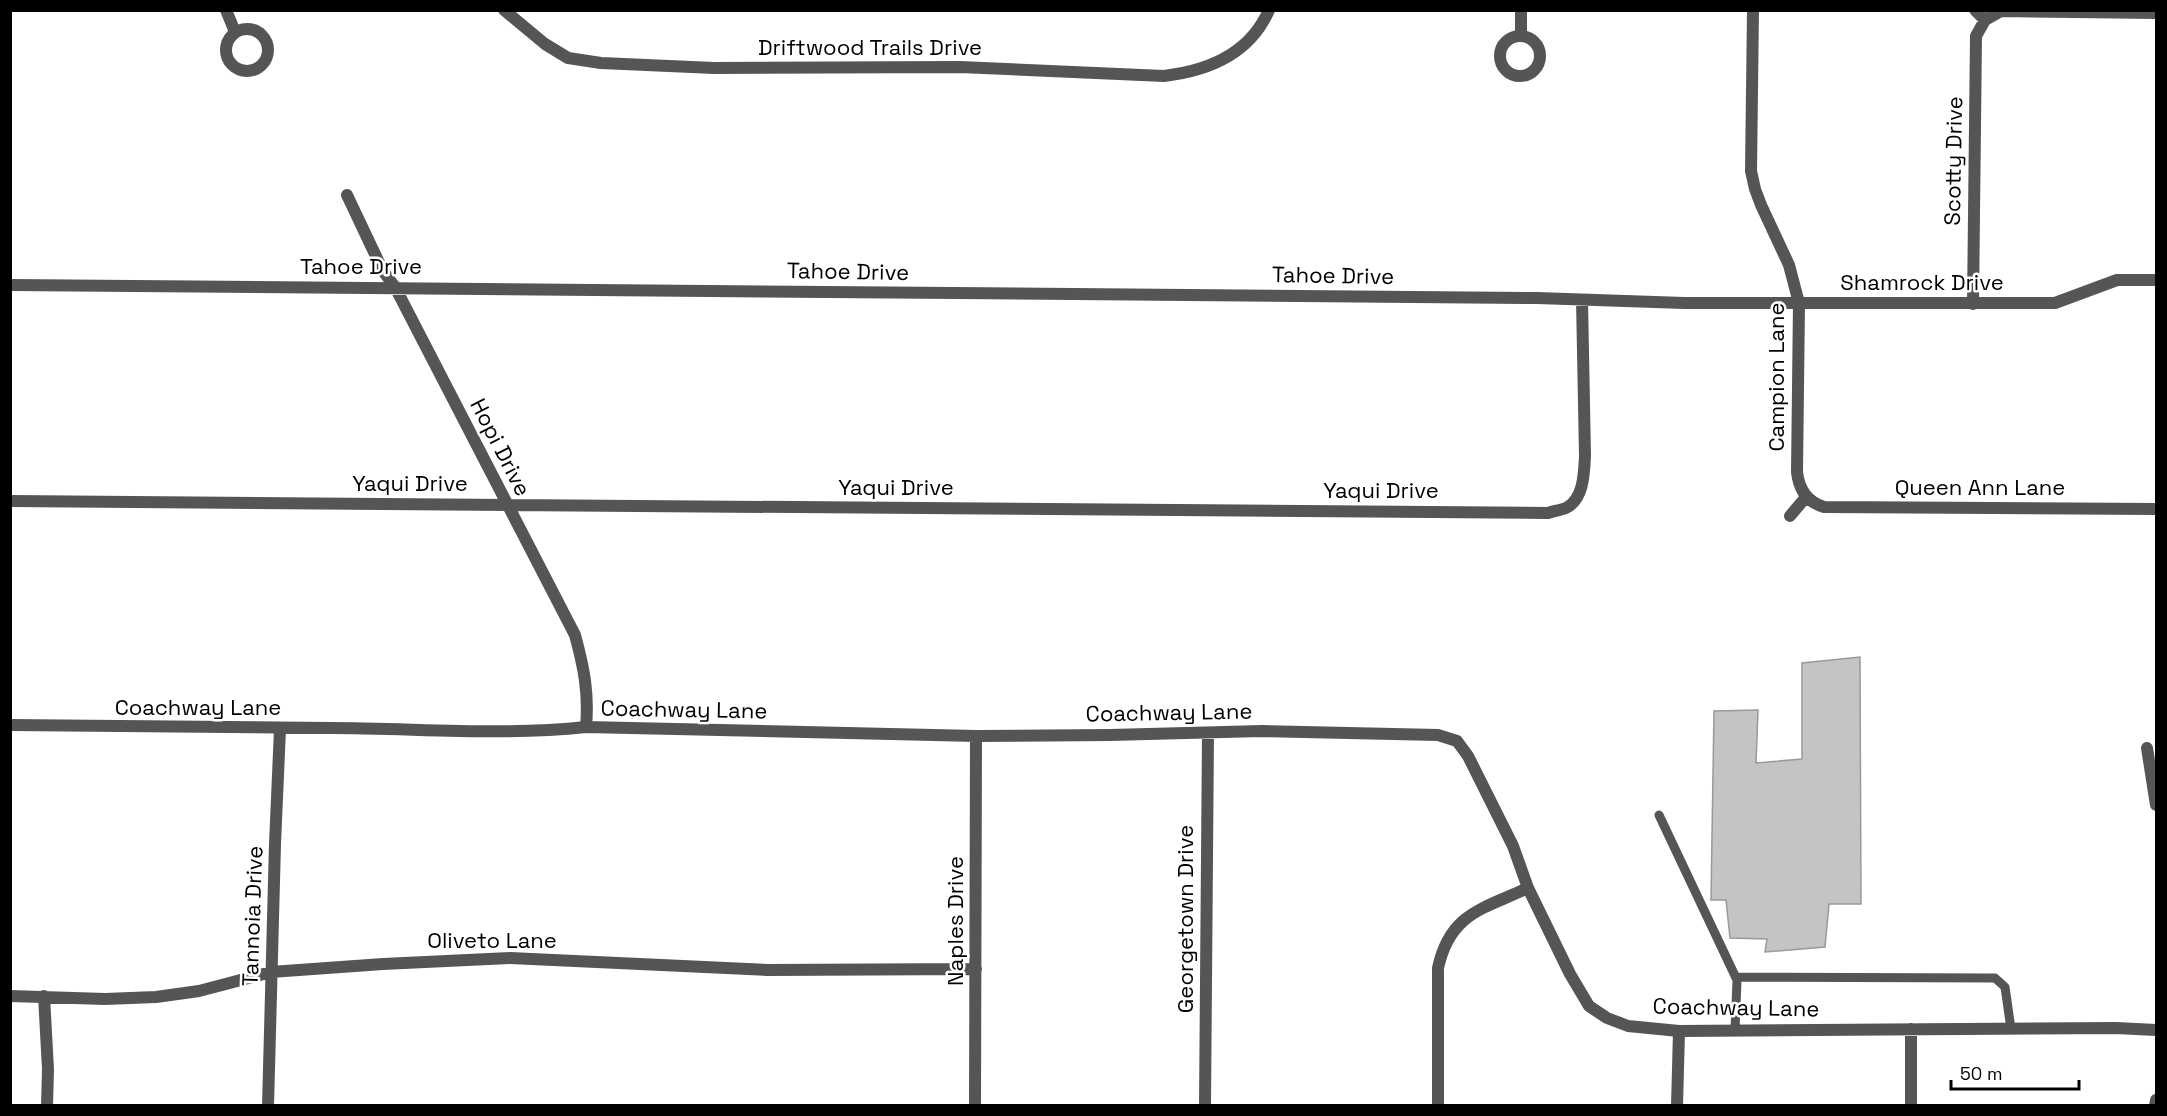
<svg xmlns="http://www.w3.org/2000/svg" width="2167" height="1116" font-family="'Space Grotesk',sans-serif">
  <rect width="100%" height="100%" fill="#fff"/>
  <path fill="#c4c4c4" stroke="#999" stroke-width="1.5" d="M1860,657L1861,904H1829L1825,947L1765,952L1767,939L1730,938L1726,900H1711L1714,711L1758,710L1756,763L1802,759V663Z"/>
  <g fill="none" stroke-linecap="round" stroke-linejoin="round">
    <path stroke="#555" stroke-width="9" d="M1659,815L1737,980L1735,1031
      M1736,977L1995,978L2005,987L2011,1029"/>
    <path stroke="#555" stroke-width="12" d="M226,10L235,32
      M504,10L545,44L568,58L601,63L714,68L960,67L1164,76C1207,71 1250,54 1269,10
      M1753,10L1751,171L1755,189L1761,205L1789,265L1799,303L1797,472C1799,490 1807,502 1824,507L2156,509
      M1975,10L1985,20
      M226 50a21 21 0 1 1 42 0a21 21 0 1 1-42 0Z
      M1521,36V10
      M1500 56a20 20 0 1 1 40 0a20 20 0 1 1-40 0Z
      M347,195L383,271L395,287L575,635C584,668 589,693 586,727
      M10,285L1537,298L1684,303H2055L2117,280H2156
      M1973,304L1976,36L1985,20L2001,11L2156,13
      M10,501L1548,513C1554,511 1561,510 1566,508C1584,499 1584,473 1585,456L1582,300
      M1790,516L1806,497
      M10,725C117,727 224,727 330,728C416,728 501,736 586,727L976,736L1110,735L1262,731L1438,735L1457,741L1468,756L1513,846L1528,888L1570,974L1589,1006L1607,1018L1628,1026L1679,1031L2116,1028L2156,1030
      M2147,748L2156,805
      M10,996L105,999L156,997L199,991L271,972L383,964L510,958L767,970L976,969
      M44,996L48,1069L47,1106
      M268,1106L275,844L280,729
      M975,1106L976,736
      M1205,1106L1208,733
      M1438,1106V968C1450,913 1483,909 1528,888
      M1677,1106L1679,1031
      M1911,1106V1029
      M2155,1106L2156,1100"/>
  </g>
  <g text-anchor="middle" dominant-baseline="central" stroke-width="5" stroke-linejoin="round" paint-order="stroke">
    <g font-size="22" fill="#000" stroke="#fff">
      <text x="870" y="47">Driftwood Trails Drive</text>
      <text transform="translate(1953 161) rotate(-89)">Scotty Drive</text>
      <text x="361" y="266">Tahoe Drive</text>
      <text transform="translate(848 271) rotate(1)">Tahoe Drive</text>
      <text transform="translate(1333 275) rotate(1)">Tahoe Drive</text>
      <text x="1922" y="282">Shamrock Drive</text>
      <text transform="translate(1776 377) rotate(-90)">Campion Lane</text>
      <text transform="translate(501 447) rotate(63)">Hopi Drive</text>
      <text x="410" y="483">Yaqui Drive</text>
      <text x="896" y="487">Yaqui Drive</text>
      <text x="1980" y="487">Queen Ann Lane</text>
      <text x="1381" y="490">Yaqui Drive</text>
      <text x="198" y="707">Coachway Lane</text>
      <text transform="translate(684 709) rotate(1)">Coachway Lane</text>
      <text transform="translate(1169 712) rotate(-1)">Coachway Lane</text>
      <text transform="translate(252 916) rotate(-88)">Tannoia Drive</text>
      <text transform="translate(1185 919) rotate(-90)">Georgetown Drive</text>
      <text transform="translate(955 921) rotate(-90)">Naples Drive</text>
      <text x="492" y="940">Oliveto Lane</text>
      <text transform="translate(1736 1007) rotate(1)">Coachway Lane</text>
    </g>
  </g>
  <rect width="2167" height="1116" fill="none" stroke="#000000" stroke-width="24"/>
  <path d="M1951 1080v9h128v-9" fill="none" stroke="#000000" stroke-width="3"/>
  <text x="1960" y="1080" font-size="18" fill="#000000" stroke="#ffffff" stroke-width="4.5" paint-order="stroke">50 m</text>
</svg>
